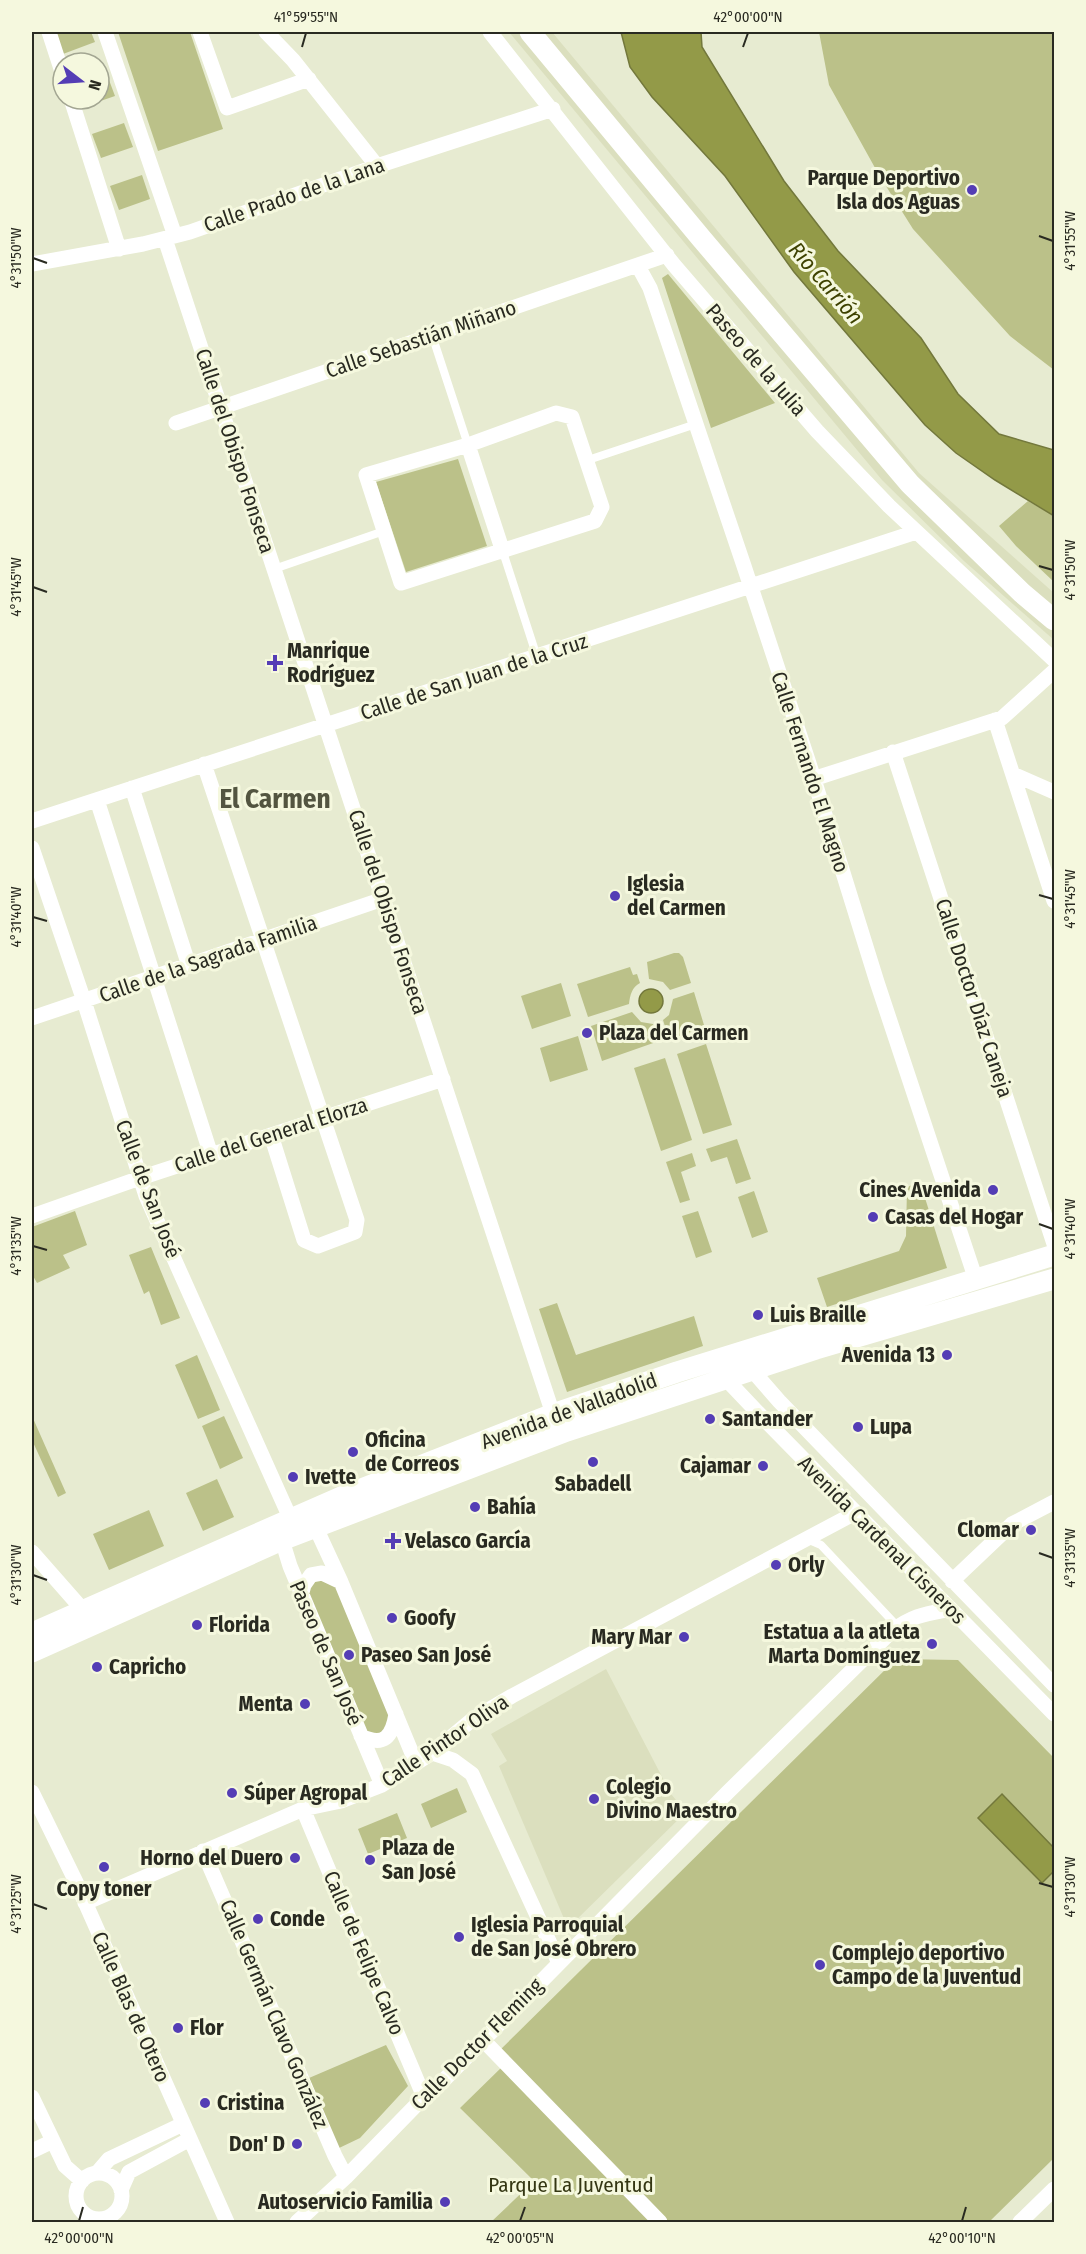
<svg xmlns="http://www.w3.org/2000/svg" width="1086" height="2254" font-family="'Fira Sans Condensed',sans-serif">
  <rect width="100%" height="100%" fill="#e7ebd1"/>
  <path fill="#dbdfbe" d="M509,32H552L919,473L1054,593V640L964,561L882,480Z
    M606,1669L671,1794L686,1812L568,1928L499,1766L507,1761L491,1734Z"/>
  <path fill="#bbc189" d="M56,32H91L95,42L63,54Z
    M118,32H190L223,129L158,151Z
    M819,32H1054V370L1010,336L913,229L879,175L829,85Z
    M106,72L115,96L83,107L80,99H99V75Z
    M124,123L133,147L101,158L92,134Z
    M142,175L150,199L119,210L110,186Z
    M668,274L775,403L711,428L662,278Z
    M458,459L487,546L406,572L376,482Z
    M1028,501L1054,516V582L1016,546L999,526Z
    M674,953H679L683,957L691,983L670,990L663,982L649,979L647,962Z
    M630,967L633,975L637,974L640,983C632,987 630,995 629,1004L588,1017L577,984Z
    M561,983L571,1016L532,1029L521,996Z
    M694,992L704,1025L700,1029L669,1039L663,1020L669,1015L673,999Z
    M632,1012L641,1022L653,1024L659,1041L602,1061L591,1026Z
    M578,1036L588,1070L550,1082L540,1048Z
    M706,1044L732,1125L703,1134L677,1054Z
    M665,1058L692,1140L661,1151L634,1068Z
    M737,1139L751,1179L736,1184L727,1157L711,1162L706,1149Z
    M692,1153L696,1166L681,1172L690,1200L680,1203L666,1162Z
    M920,1182L947,1268L827,1307L817,1278L899,1251L906,1236L907,1187Z
    M754,1191L768,1232L752,1238L738,1197Z
    M75,1211L87,1245L63,1255L70,1268L37,1283L32,1274V1227Z
    M698,1211L712,1252L696,1258L682,1216Z
    M151,1247L180,1318L161,1325L149,1291L144,1294L129,1255Z
    M557,1303L576,1355L694,1316L703,1346L567,1392L539,1309Z
    M197,1355L220,1410L198,1419L175,1365Z
    M32,1416L66,1493L58,1497L32,1440Z
    M224,1416L243,1458L220,1469L202,1426Z
    M217,1479L234,1517L203,1531L186,1493Z
    M149,1510L164,1546L109,1570L93,1534Z
    M331,1576L396,1714L389,1736H361L304,1585Z
    M896,1659L958,1660L1054,1758V2158L989,2222H668L499,2051Z
    M457,1788L467,1812L431,1828L421,1804Z
    M397,1813L407,1838L368,1854L358,1829Z
    M386,2045L408,2086L360,2138L337,2149L309,2078Z
    M505,2064L660,2222H491L534,2181L460,2108Z"/>
  <path fill="#939a48" stroke="#73783c" stroke-width="1.5" d="M621,32H701L702,47L784,181L838,251L921,338L958,394L999,434L1054,450V516L995,480L956,453L925,425L794,272L725,176L652,97L630,67Z
    M639 1001a12 12 0 1 1 24 0a12 12 0 1 1-24 0Z
    M1002,1794L1054,1848V1871L1042,1883L978,1818Z"/>
  <g fill="none" stroke-linecap="round" stroke-linejoin="round">
    <path stroke="#fff" stroke-width="8" d="M432,335L468,445
      M588,460L696,424
      M503,552L537,657
      M274,569L384,531
      M807,1539L821,1545L898,1627"/>
    <path stroke="#fff" stroke-width="15" d="M49,32L63,75
      M105,32L175,236
      M200,32L227,108L309,79
      M266,32L293,60L377,166
      M490,32L674,265L817,431L889,506L1054,660
      M71,99L119,249
      M165,239L553,1414
      M32,264L143,244L190,232L377,166L553,109
      M638,266L650,288L744,566L808,760L877,982L976,1280
      M556,413L572,417L602,507L595,521L401,583L366,475L468,445Z
      M176,423L667,255
      M468,445L503,552
      M995,720L1054,901
      M893,752L1054,1244
      M204,764L357,1220L355,1232L318,1246L304,1240L271,1135
      M1013,774L1054,792
      M813,779L1002,718L1054,671
      M132,788L189,966
      M97,800L211,1155
      M32,821L916,532
      M32,848L84,1001L146,1196L291,1520
      M32,1018L383,899
      M32,1216L140,1178L443,1079
      M750,1363L752,1370L779,1401L1054,1685
      M722,1371L725,1378L763,1418L1054,1714
      M305,1525L316,1528L341,1582L416,1763
      M286,1531L282,1540L290,1566L382,1785
      M32,1552L83,1610
      M952,1581L1012,1524L1054,1502
      M301,1596L304,1585L311,1575L322,1573L341,1582
      M361,1736C384,1747 392,1737 396,1714
      M432,1753L453,1760L472,1774L559,1963
      M32,1792L77,1884L227,2222
      M303,1809L424,2097
      M203,1851L335,2156L346,2177
      M85,1903L303,1809L341,1801L382,1785L432,1753L473,1719L512,1696L855,1513
      M483,2040L660,2222
      M32,2097L65,2166L82,2181
      M32,2151L53,2141
      M97,2173L109,2159L183,2124
      M76 2196a23 23 0 1 1 46 0a23 23 0 1 1-46 0Z
      M121,2190L129,2172L190,2139
      M297,2222L346,2177L424,2097L441,2083L727,1793L892,1631C913,1615 925,1614 951,1609
      M1020,2222L1054,2189"/>
    <path stroke="#fff" stroke-width="21" d="M530,32L701,238L910,484L1022,593L1054,620
      M32,1633L341,1497L553,1414L677,1372L1054,1255
      M32,1652L282,1540L567,1431L816,1349L1054,1279"/>
  </g>
  <path fill="none" stroke="#292a21" stroke-width="2" d="M302,47L306,33M743,47L748,33M1039,236L1053,241M33,258L47,263M1039,566L1053,570M33,587L47,592M1039,895L1053,899M33,917L47,921M1039,1224L1053,1229M33,1246L47,1250M1039,1553L1053,1558M33,1575L47,1580M1039,1883L1053,1887M33,1904L47,1909M79,2221L83,2207M520,2221L525,2207M962,2221L966,2207"/>
  <g fill="#543db5" stroke="#f5f8de" stroke-width="2">
    <circle cx="972" cy="190" r="6"/>
    <path d="M272 654h6v6h6v6h-6v6h-6v-6h-6v-6h6z"/>
    <circle cx="615" cy="896" r="6"/>
    <circle cx="587" cy="1033" r="6"/>
    <circle cx="993" cy="1190" r="6"/>
    <circle cx="873" cy="1217" r="6"/>
    <circle cx="758" cy="1315" r="6"/>
    <circle cx="947" cy="1355" r="6"/>
    <circle cx="710" cy="1419" r="6"/>
    <circle cx="858" cy="1427" r="6"/>
    <circle cx="353" cy="1452" r="6"/>
    <circle cx="593" cy="1462" r="6"/>
    <circle cx="763" cy="1466" r="6"/>
    <circle cx="293" cy="1477" r="6"/>
    <circle cx="475" cy="1507" r="6"/>
    <circle cx="1031" cy="1530" r="6"/>
    <path d="M390 1532h6v6h6v6h-6v6h-6v-6h-6v-6h6z"/>
    <circle cx="776" cy="1565" r="6"/>
    <circle cx="392" cy="1618" r="6"/>
    <circle cx="197" cy="1625" r="6"/>
    <circle cx="684" cy="1637" r="6"/>
    <circle cx="932" cy="1644" r="6"/>
    <circle cx="349" cy="1655" r="6"/>
    <circle cx="97" cy="1667" r="6"/>
    <circle cx="305" cy="1704" r="6"/>
    <circle cx="232" cy="1793" r="6"/>
    <circle cx="594" cy="1799" r="6"/>
    <circle cx="295" cy="1858" r="6"/>
    <circle cx="370" cy="1860" r="6"/>
    <circle cx="104" cy="1867" r="6"/>
    <circle cx="258" cy="1919" r="6"/>
    <circle cx="459" cy="1937" r="6"/>
    <circle cx="820" cy="1965" r="6"/>
    <circle cx="178" cy="2028" r="6"/>
    <circle cx="205" cy="2103" r="6"/>
    <circle cx="297" cy="2144" r="6"/>
    <circle cx="445" cy="2202" r="6"/>
  </g>
  <g text-anchor="middle" dominant-baseline="central" stroke-width="6" stroke-linejoin="round" paint-order="stroke">
    <g font-size="21" font-weight="bold" fill="#292a21" stroke="#f5f8de" text-anchor="start">
      <text x="960" y="178" text-anchor="end">Parque Deportivo<tspan x="960" dy="24">Isla dos Aguas</tspan></text>
      <text x="287" y="651">Manrique<tspan x="287" dy="24">Rodríguez</tspan></text>
      <text x="627" y="884">Iglesia<tspan x="627" dy="24">del Carmen</tspan></text>
      <text x="599" y="1033">Plaza del Carmen</text>
      <text x="981" y="1190" text-anchor="end">Cines Avenida</text>
      <text x="885" y="1217">Casas del Hogar</text>
      <text x="770" y="1315">Luis Braille</text>
      <text x="935" y="1355" text-anchor="end">Avenida 13</text>
      <text x="722" y="1419">Santander</text>
      <text x="870" y="1427">Lupa</text>
      <text x="365" y="1440">Oficina<tspan x="365" dy="24">de Correos</tspan></text>
      <text x="751" y="1466" text-anchor="end">Cajamar</text>
      <text x="305" y="1477">Ivette</text>
      <text x="593" y="1484" text-anchor="middle">Sabadell</text>
      <text x="487" y="1507">Bahía</text>
      <text x="1019" y="1530" text-anchor="end">Clomar</text>
      <text x="405" y="1541">Velasco García</text>
      <text x="788" y="1565">Orly</text>
      <text x="404" y="1618">Goofy</text>
      <text x="209" y="1625">Florida</text>
      <text x="920" y="1632" text-anchor="end">Estatua a la atleta<tspan x="920" dy="24">Marta Domínguez</tspan></text>
      <text x="672" y="1637" text-anchor="end">Mary Mar</text>
      <text x="361" y="1655">Paseo San José</text>
      <text x="109" y="1667">Capricho</text>
      <text x="293" y="1704" text-anchor="end">Menta</text>
      <text x="606" y="1787">Colegio<tspan x="606" dy="24">Divino Maestro</tspan></text>
      <text x="244" y="1793">Súper Agropal</text>
      <text x="382" y="1848">Plaza de<tspan x="382" dy="24">San José</tspan></text>
      <text x="283" y="1858" text-anchor="end">Horno del Duero</text>
      <text x="104" y="1889" text-anchor="middle">Copy toner</text>
      <text x="270" y="1919">Conde</text>
      <text x="471" y="1925">Iglesia Parroquial<tspan x="471" dy="24">de San José Obrero</tspan></text>
      <text x="832" y="1953">Complejo deportivo<tspan x="832" dy="24">Campo de la Juventud</tspan></text>
      <text x="190" y="2028">Flor</text>
      <text x="217" y="2103">Cristina</text>
      <text x="285" y="2144" text-anchor="end">Don' D</text>
      <text x="433" y="2202" text-anchor="end">Autoservicio Familia</text>
    </g>
    <g font-size="21" fill="#292a21" stroke="#f5f8de">
      <text transform="translate(294 195) rotate(-19)">Calle Prado de la Lana</text>
      <text transform="translate(421 339) rotate(-19)">Calle Sebastián Miñano</text>
      <text transform="translate(756 360) rotate(49)">Paseo de la Julia</text>
      <text transform="translate(235 451) rotate(72)">Calle del Obispo Fonseca</text>
      <text transform="translate(474 677) rotate(-18)">Calle de San Juan de la Cruz</text>
      <text transform="translate(810 772) rotate(72)">Calle Fernando El Magno</text>
      <text transform="translate(388 912) rotate(72)">Calle del Obispo Fonseca</text>
      <text transform="translate(208 959) rotate(-19)">Calle de la Sagrada Familia</text>
      <text transform="translate(974 998) rotate(72)">Calle Doctor Díaz Caneja</text>
      <text transform="translate(271 1135) rotate(-18)">Calle del General Elorza</text>
      <text transform="translate(148 1189) rotate(69)">Calle de San José</text>
      <text transform="translate(569 1411) rotate(-20)">Avenida de Valladolid</text>
      <text transform="translate(882 1540) rotate(45)">Avenida Cardenal Cisneros</text>
      <text transform="translate(326 1653) rotate(67)">Paseo de San José</text>
      <text transform="translate(445 1741) rotate(-34)">Calle Pintor Oliva</text>
      <text transform="translate(364 1953) rotate(67)">Calle de Felipe Calvo</text>
      <text transform="translate(131 2007) rotate(66)">Calle Blas de Otero</text>
      <text transform="translate(274 2014) rotate(67)">Calle Germán Clavo González</text>
      <text transform="translate(477 2044) rotate(-45)">Calle Doctor Fleming</text>
    </g>
    <g font-size="21" fill="#343613" stroke="#f5f8de">
      <text x="571" y="2185">Parque La Juventud</text>
    </g>
    <g font-size="22" font-style="italic" fill="#3e4200" stroke="#f5f8de">
      <text transform="translate(826 283) rotate(49)">Río Carrión</text>
    </g>
    <g font-size="27" font-weight="bold" fill="#535540" stroke="#f5f8de">
      <text x="275" y="799">El Carmen</text>
    </g>
  </g>
  <rect width="1086" height="2254" fill="none" stroke="#f5f8de" stroke-width="66"/>
  <g transform="translate(81 81) rotate(107)"><circle r="28" fill="#f5f8de" stroke="#a3a692" stroke-width="1.5"/>
  <path d="M0-4.5L10 22L0 15L-10 22Z" fill="#543db5"/>
  <text y="-9" font-size="16" font-weight="bold" text-anchor="middle" fill="#292a21">N</text>
  </g>
  <rect x="33" y="33" width="1020" height="2188" fill="none" stroke="#292a21" stroke-width="2"/>
  <g font-size="15" text-anchor="middle" fill="#292a21">
    <text x="306" y="22">41°59'55"N</text>
    <text x="748" y="22">42°00'00"N</text>
    <text transform="translate(1070 241) rotate(-90)" y="5">4°31'55"W</text>
    <text transform="translate(16 258) rotate(-90)" y="5">4°31'50"W</text>
    <text transform="translate(1070 570) rotate(-90)" y="5">4°31'50"W</text>
    <text transform="translate(16 587) rotate(-90)" y="5">4°31'45"W</text>
    <text transform="translate(1070 899) rotate(-90)" y="5">4°31'45"W</text>
    <text transform="translate(16 917) rotate(-90)" y="5">4°31'40"W</text>
    <text transform="translate(1070 1229) rotate(-90)" y="5">4°31'40"W</text>
    <text transform="translate(16 1246) rotate(-90)" y="5">4°31'35"W</text>
    <text transform="translate(1070 1558) rotate(-90)" y="5">4°31'35"W</text>
    <text transform="translate(16 1575) rotate(-90)" y="5">4°31'30"W</text>
    <text transform="translate(1070 1887) rotate(-90)" y="5">4°31'30"W</text>
    <text transform="translate(16 1904) rotate(-90)" y="5">4°31'25"W</text>
    <text x="79" y="2243">42°00'00"N</text>
    <text x="520" y="2243">42°00'05"N</text>
    <text x="962" y="2243">42°00'10"N</text>
  </g>
</svg>
